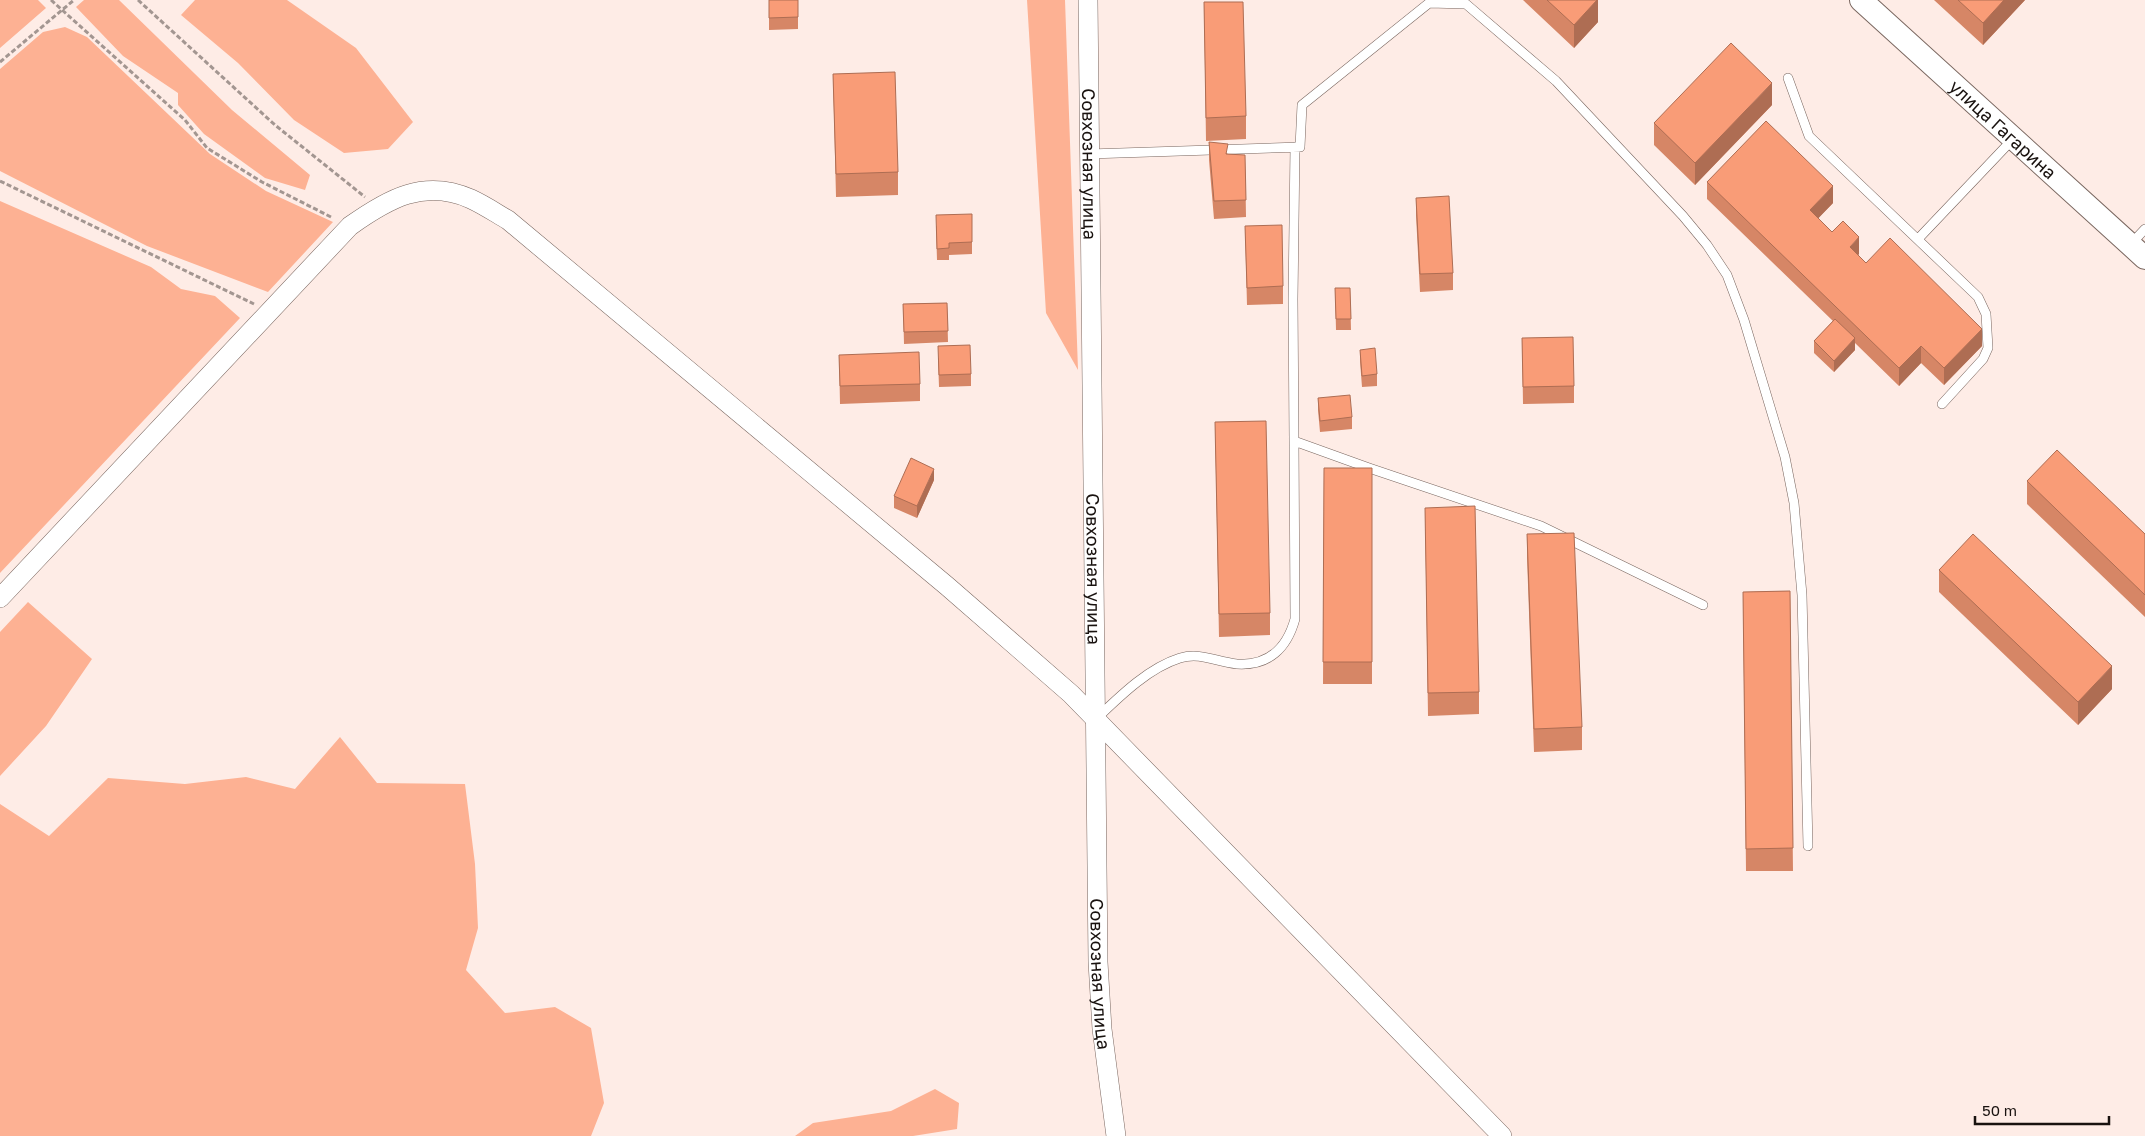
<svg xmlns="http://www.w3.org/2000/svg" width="2145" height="1136" font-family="'Golos Text',sans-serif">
  <rect width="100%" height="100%" fill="#feece6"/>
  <path fill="#fdb193" d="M0,0H38L46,8L0,48Z
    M84,0H119L232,110L310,175L305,190L265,178L204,134L178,105V93L123,56L76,7Z
    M195,0H287L356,48L413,122L388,149L344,153L294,120L238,63L181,15Z
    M1027,0H1065L1078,370L1046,313Z
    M65,27L87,37L210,154L266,191L333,222L268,292L147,246L0,171V69L43,32Z
    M0,201L151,267L181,289L215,296L240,318L0,573Z
    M28,602L92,659L46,726L0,776V632Z
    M340,737L377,783L465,784L475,864L478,928L466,970L505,1013L555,1007L591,1028L604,1103L591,1136H0V804L49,836L108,778L185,784L246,777L295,789Z
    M935,1089L959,1103L957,1129L913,1136H795L813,1123L891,1111Z"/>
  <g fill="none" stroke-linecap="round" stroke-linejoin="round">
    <g stroke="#79665f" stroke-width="10">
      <path id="service" d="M1788,78L1809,136L1978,297L1986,314L1988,348L1983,359L1942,404
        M1295,147L1293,299L1294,441L1369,468L1541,526L1703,605
        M1089,154L1300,147L1302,105L1429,3L1466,4L1556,81L1683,216L1707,245L1727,275L1744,320L1785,457L1794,503L1802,595L1808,846
        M1918,239L2013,139
        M2130,245L2145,229
        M1096,719C1119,697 1148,668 1180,658C1201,652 1216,662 1237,664C1269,666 1287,648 1295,619L1294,441"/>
    </g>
    <g stroke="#79665f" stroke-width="20">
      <g id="minor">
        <path id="s1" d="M1088,0L1098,962L1102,1029L1116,1136"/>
        <path d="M0,598L350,226C388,199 424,178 471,199C484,205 496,213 508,220L947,586L1071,694L1502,1136"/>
      </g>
    </g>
    <g stroke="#79665f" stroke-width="24">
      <g id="tertiary">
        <path id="s2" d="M1861,0L2145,258"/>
      </g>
    </g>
    <path stroke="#a39691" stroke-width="3" stroke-dasharray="5 2.5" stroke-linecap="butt" d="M51,0L185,120L207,148L262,182L333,218
      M138,0L275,125L365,197
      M0,62L74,0
      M0,181L254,304"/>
    <use href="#service" stroke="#fff" stroke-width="9"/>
    <use href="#minor" stroke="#fff" stroke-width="19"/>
    <use href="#tertiary" stroke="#fff" stroke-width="22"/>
  </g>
  <path fill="#d68666" d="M769,0H798V29L769,30Z
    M1523,0H1598V22L1574,48Z
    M1934,0H2025L1983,45Z
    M1204,2L1246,116V139L1206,141Z
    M833,74L898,172V195L836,197Z
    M1772,105L1695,185L1654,145V123Z
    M1209,142L1228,154L1245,155L1246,217L1214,219L1209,160Z
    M1707,182L1833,203L1818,218L1832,232L1859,254L1858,255L1866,263L1982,346L1944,385L1921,363L1899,386L1855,343V350L1834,372L1814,353V341L1833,321L1707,199Z
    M1416,198L1453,273V290L1420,292L1416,215Z
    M972,214V254L949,255V260H937L936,226Z
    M1245,226L1283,286V304L1247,305Z
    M1335,288H1350L1351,330H1336Z
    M947,303L948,342L904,344L903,304Z
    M1522,338L1574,386V403L1523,404Z
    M1360,350L1377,374V386L1362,387L1360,361Z
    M839,355L920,384V401L840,404Z
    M938,358L971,374V386L939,387Z
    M1318,398L1352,417V429L1320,432L1318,410Z
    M1215,422L1270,613V635L1219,637Z
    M1324,468H1372V684H1323Z
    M934,480L917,518L894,508V496Z
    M2027,481L2145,534V617L2027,504Z
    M1425,508L1479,692V714L1428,716Z
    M1527,534L1582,727V750L1534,752L1527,557Z
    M1939,570L2112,689L2078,725L1939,592Z
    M1790,591L1793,871H1746L1743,592Z"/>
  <path fill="#ae6d53" d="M1597,0H1598V22L1574,48V25Z
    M2004,0H2025L1983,45V23Z
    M1772,83V105L1695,185V163Z
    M1833,186V203L1810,227V210Z
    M1859,237V254L1850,264V247Z
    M1982,329V346L1944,385V368Z
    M1855,338V350L1834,372V361Z
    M1921,346V363L1899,386V368Z
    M934,469V480L917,518V506Z
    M2112,666V689L2078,725V702Z"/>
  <path fill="#f99c77" stroke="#ae6d53" d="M769,0H798V17L769,18Z
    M1547,0H1597L1574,25Z
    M1958,0H2004L1983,23Z
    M1204,2H1243L1246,116L1206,118Z
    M1731,43L1772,83L1695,163L1654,123Z
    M895,72L898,172L836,174L833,74Z
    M1766,121L1833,186L1810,210L1832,232L1843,221L1859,237L1850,247L1866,263L1890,238L1982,329L1944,368L1921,346L1899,368L1707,182Z
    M1209,142L1228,144L1226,154L1245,155L1246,200L1214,201Z
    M1449,196L1453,273L1420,274L1416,198Z
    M972,214V242L949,243V248L937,249L936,215Z
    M1282,225L1283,286L1247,288L1245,226Z
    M1335,288H1350L1351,319H1336Z
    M947,303L948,331L904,332L903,304Z
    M1835,319L1855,338L1834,361L1814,341Z
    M1573,337L1574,386L1523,387L1522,338Z
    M970,345L971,374L939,375L938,346Z
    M1375,348L1377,374L1362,376L1360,350Z
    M919,352L920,384L840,386L839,355Z
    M1350,395L1352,417L1320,421L1318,398Z
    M1266,421L1270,613L1219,614L1215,422Z
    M2057,450L2145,534V595L2027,481Z
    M911,458L934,469L917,506L894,496Z
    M1324,468H1372V662H1323Z
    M1475,506L1479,692L1428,693L1425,508Z
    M1574,533L1582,727L1534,729L1527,534Z
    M1973,534L2112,666L2078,702L1939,570Z
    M1790,591L1793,848L1746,849L1743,592Z"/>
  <g text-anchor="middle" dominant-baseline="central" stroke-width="4" stroke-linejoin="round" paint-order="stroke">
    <g font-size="18" fill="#19120f" stroke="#feece6">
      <text stroke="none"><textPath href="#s2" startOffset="192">улица Гагарина</textPath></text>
      <text stroke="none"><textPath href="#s1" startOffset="164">Совхозная улица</textPath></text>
      <text stroke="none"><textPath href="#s1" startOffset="569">Совхозная улица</textPath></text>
      <text stroke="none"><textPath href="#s1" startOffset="974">Совхозная улица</textPath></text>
    </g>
  </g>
  <path d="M1975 1116v8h134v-8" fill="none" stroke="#19120f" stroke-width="2.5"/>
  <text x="1982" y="1116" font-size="15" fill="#19120f" stroke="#feece6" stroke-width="4" paint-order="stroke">50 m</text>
</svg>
